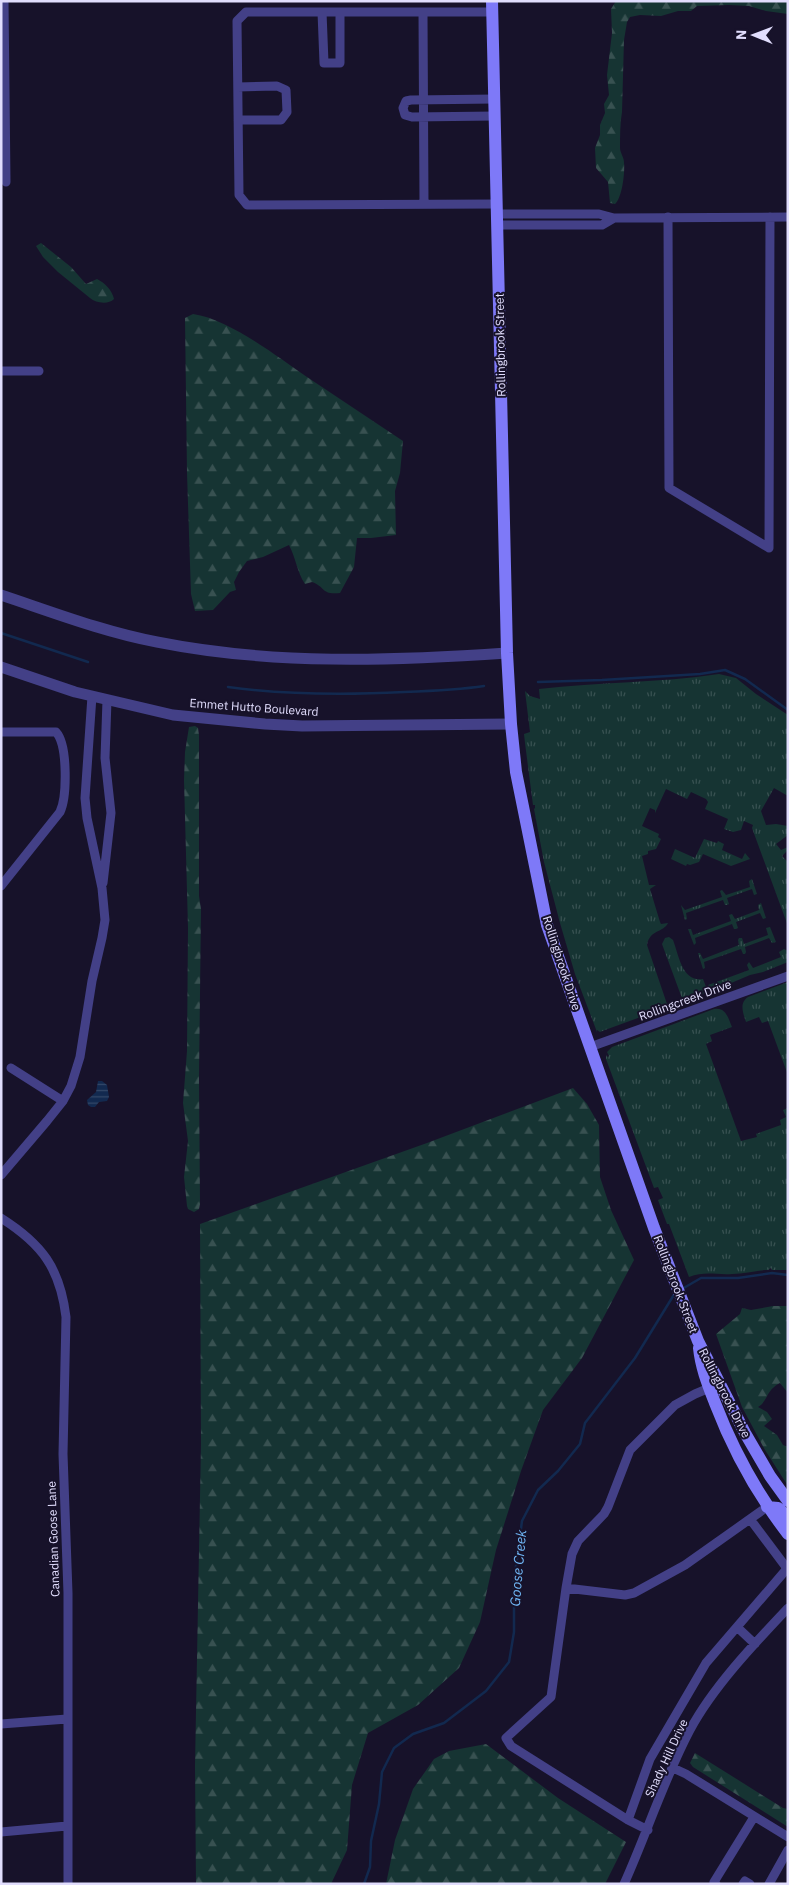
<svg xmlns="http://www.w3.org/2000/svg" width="789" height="1885" font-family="'IBM Plex Sans',sans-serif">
  <defs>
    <pattern id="grass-tufts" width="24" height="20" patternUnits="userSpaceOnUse" patternTransform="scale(1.25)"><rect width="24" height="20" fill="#163433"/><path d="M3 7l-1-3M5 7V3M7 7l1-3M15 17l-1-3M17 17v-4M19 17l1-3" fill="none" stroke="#385151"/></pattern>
    <pattern id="forest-firs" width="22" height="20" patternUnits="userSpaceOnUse" patternTransform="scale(1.25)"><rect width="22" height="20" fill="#163433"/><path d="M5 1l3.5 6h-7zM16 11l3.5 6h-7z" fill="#385151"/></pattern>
    <pattern id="water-rules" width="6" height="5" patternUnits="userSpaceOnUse" patternTransform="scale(1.25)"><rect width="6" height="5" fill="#12294f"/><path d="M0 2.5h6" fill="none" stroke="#344869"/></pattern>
  </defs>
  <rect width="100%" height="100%" fill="#17122a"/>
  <path fill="url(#grass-tufts)" d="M719,674L736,678L756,694L788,715V796L774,788L761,811L766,825L776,824L788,826V835L776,844L781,850L788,847L787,851L782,856L788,862V926L752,828L753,825L744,821L741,830L733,832L724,829L728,819L705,809L708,802L706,799L691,792L687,799L666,789L655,813V810L650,808L642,826L659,834L658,837L661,839L656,849L648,851V854L642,856L649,885H656L650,889L660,922L661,924L668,923C663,933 650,929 647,945L668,1007L605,1030L600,1032L597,1030V1032L575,974L560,923L544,862L534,809L535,808V805H533L525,743L524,734L530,732L525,691L530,696L540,699L539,689C599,682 659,683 719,674Z
    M704,839L717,843L718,841L724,844L722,850L742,859L745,853L750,859L731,866L703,854L699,862L690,865L687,864L686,866L671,859L675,849L695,858Z
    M752,879L757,894L754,895L752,889L727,898L729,904L727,905H725L723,900L686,913L687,919L685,920L681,905L685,910L722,897L720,891L722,890L726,895L750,887L749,881Z
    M761,903L766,918L763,919L760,913L736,922L738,928L736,929H734L732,924L695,938L696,943L694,945L688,929H691L693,935L731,921L729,915L732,914L735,919L759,910L758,905Z
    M770,927L776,942L772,943L769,938L745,947L746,952L745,954H743L741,949L704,962L705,968L703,969L698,953H700L703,959L739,945L738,940L739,938H742L744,944L768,935L766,928Z
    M665,938L669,937L673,940C679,956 682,982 703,979L708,992L683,1001L662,944Z
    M784,949L788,951V962L763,972L750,975L710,992L708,985L749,970L747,965L749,962L753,968L781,957L779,952Z
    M788,982V1075L768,1021L762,1023L759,1017L746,1022C743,1013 739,1003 748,997Z
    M714,1009C726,1007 728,1018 732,1027L710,1035L712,1041L706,1044L741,1141L757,1137L756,1134L781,1125L780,1120L786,1117L783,1110L788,1108V1270H772L771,1268L768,1270C756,1270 744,1274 732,1274C716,1275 704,1271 689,1277L669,1224H667L658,1200L663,1198L658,1187L654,1188L606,1059V1055L607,1057L609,1056L607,1052L612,1047Z"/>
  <path fill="url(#forest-firs)" d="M616,1H788V14L766,11L749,6L729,5L697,6L691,11H678L661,16L640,15L630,17L627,22L624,40L622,112C620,123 620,136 620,148C620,153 624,157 624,163C625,173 622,198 615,204L610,203L608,182L596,168L595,148L600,135V125L605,113L604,104L609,95L607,75L612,33L611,9Z
    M41,243L71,267L86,284L97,279C105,283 112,290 114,299C108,305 96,303 90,298L58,272L43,257L36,246Z
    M193,314C229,319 276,356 307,377C339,398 371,420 403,441L400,473L395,491L396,535L371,538H357L354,567L340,593C321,595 326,587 312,582L305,584C297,572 296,558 289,545L263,557L247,561L239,572L234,582L236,590L230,592L213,610L195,611L191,594L187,473L185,318Z
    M195,726L198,728L199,735V896L201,909L199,1079L200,1204L199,1209L194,1212L188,1209L187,1206L184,1177L188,1141L183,1103L187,1051L188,928L184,780L185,752L189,727Z
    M573,1088L587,1104L599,1125L600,1177L611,1210L634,1260L582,1358L543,1410L521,1471L496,1550L480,1622L459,1668L418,1705L368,1733L352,1785L347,1850L331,1884H196L195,1766L201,1443L200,1224L427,1143Z
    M773,1306H788V1393L780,1383C765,1391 769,1400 758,1407L767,1412L772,1419L764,1426L777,1435L783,1445L788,1447V1486L765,1450L742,1407L716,1334L740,1314L742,1308L751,1310Z
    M486,1744L558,1798L626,1842L605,1884H386L395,1840L413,1789L434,1759L449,1751Z
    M695,1753L783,1808L788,1809V1827L693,1767L690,1763Z"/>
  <path fill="url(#water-rules)" d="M98,1081H102L107,1085L109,1097L107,1101L99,1102L95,1107H91L88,1105L87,1100L96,1092Z"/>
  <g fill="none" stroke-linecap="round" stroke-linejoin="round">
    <path stroke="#12294f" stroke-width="2.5" d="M1,633L88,662
      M538,682L602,680L700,674L725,670L745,679L788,710
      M228,687C287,695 345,695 404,692C431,691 458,690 484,686
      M682,1289L701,1278H738L772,1273L788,1275
      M364,1884L370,1867L371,1841L379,1804L382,1772L394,1748L413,1734L444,1723L486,1691L509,1662L514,1632V1581L522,1521L538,1490L558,1471L580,1444L585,1423L635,1358L675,1293"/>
    <path stroke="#434087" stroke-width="9" d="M4,1L6,182
      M322,12L324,63H340V12
      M493,12H246L237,21L239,195L247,205L497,204
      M423,13L424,204
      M238,87L277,86L286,90L287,112L281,120H238
      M495,99L411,100L406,101L403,108L405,115L412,117L495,116
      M497,214H599L614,218L788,217
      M668,217L669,488L769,548
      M498,225H602L614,218
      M1,371H39
      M769,548L770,217
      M1,732H56C68,745 67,797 60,812L1,886
      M103,883L111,813L105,758L107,700
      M590,1047L788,976
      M11,1068L63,1101
      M1,1175L47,1121L63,1101L71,1086L80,1057L92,981L102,938L105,920L102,888L87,818L85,798L92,696
      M1,1218C42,1244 60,1268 66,1317L63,1454L68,1593V1884
      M566,1588L625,1595L634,1593L685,1565L750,1519
      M737,1627L755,1644
      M1,1724L67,1719
      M673,1768L686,1774L788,1837
      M628,1820L650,1759L706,1663L785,1571L786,1567L750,1519L767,1507
      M648,1830L628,1820L511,1746L506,1738L551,1697L566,1588L572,1554L578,1541L604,1514L608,1507L630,1450L675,1405L695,1394L714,1386
      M1,1832L67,1826
      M624,1884C647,1833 664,1779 690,1730C713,1687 754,1644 788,1608
      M716,1884L714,1882L754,1817
      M743,1884L745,1881L750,1884
      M769,1884L788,1850"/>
    <path stroke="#434087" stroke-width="11" d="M1,595C52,612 104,632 157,642C272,665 391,661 507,653
      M1,667L75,692L173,715L265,724L302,726L511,724"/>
    <path stroke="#7e79f8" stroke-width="12" d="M492,1L507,653L511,724L516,772L547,925L654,1228L698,1341L745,1433L770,1476L788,1501
      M699,1348C701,1368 708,1385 715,1403C733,1450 757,1494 788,1534
      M767,1507L778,1508L788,1517"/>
  </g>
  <g text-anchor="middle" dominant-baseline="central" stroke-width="4" stroke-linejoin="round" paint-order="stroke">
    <g font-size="12" fill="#e1ddfd" stroke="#17122a">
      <text transform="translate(500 345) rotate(-91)">Rollingbrook Street</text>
      <text transform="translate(254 707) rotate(4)">Emmet Hutto Boulevard</text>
      <text transform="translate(562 963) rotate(72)">Rollingbrook Drive</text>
      <text transform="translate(685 1000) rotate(-20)">Rollingcreek Drive</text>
      <text transform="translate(676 1284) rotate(69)">Rollingbrook Street</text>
      <text transform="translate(725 1393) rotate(63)">Rollingbrook Drive</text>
      <text transform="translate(53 1539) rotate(-92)">Canadian Goose Lane</text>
      <text transform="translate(666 1758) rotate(-65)">Shady Hill Drive</text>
    </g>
    <g font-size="14" font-style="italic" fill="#71b8f8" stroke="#17122a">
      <text transform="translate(518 1568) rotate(-85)">Goose Creek</text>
    </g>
  </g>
  <rect width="789" height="1885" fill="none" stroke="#e1ddfd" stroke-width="5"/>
  <g transform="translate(754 35) rotate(271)" stroke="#17122a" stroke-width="4" paint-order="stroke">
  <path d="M0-4L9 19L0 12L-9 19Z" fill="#e1ddfd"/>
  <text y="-8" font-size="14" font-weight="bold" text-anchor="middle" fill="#e1ddfd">N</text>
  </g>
</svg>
